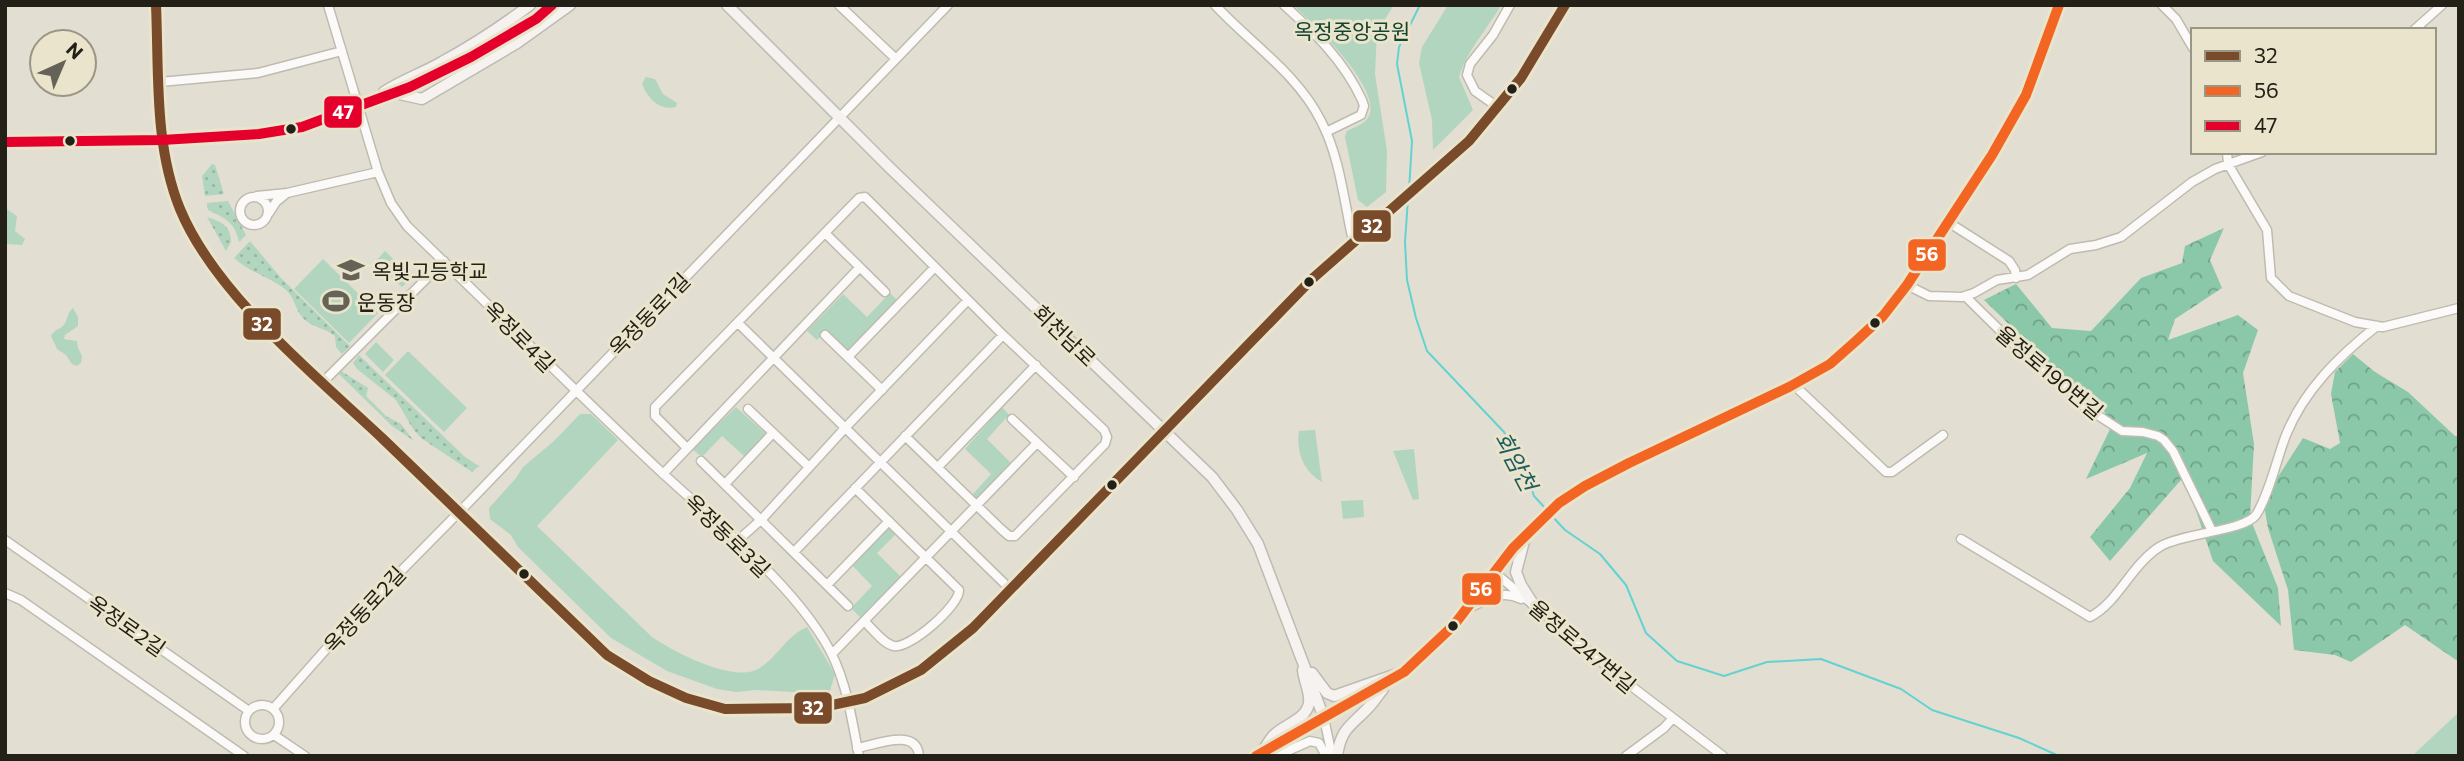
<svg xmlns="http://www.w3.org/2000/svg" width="2464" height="761" font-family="Commissioner,'Noto Sans KR',sans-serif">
  <defs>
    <pattern id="grass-dots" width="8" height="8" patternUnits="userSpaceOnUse" patternTransform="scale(1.75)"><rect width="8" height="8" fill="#b1d5be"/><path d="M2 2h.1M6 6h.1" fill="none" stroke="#98b7a3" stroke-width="1.8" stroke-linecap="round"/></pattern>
    <pattern id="forest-crowns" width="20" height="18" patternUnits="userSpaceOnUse" patternTransform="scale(1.75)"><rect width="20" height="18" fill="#8bc8a9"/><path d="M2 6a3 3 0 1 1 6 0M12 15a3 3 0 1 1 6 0" fill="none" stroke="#71a289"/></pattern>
  </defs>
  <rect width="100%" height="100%" fill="#e2dfd2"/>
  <path fill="url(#grass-dots)" d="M212,164L215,165L224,194L205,196L202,176Z
    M228,201L246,235L239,242C235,223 226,218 208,210L207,203Z
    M207,217C221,222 231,225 231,242L226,251Z
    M250,241L281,278L350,346L342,354L336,347L335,336C324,327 311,328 302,317C295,309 295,297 285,289C269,277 249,272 234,258Z
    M359,355L465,457L479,466L472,472L421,438L413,429L396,400L357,369L353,363Z
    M341,371L368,388L366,396L386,416L401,424L414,441L392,426L339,374Z"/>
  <path fill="url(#forest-crowns)" d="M2224,228L2210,260L2222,288L2175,319L2168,340L2238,315L2258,330L2243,373L2254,444L2250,518L2278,588L2281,626L2213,561L2185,478L2180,481L2110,561L2090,537L2130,488L2147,453L2086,479L2111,427L2102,406L2054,368L1984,300L2016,284L2052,328L2091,331L2141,278L2182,263L2185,246Z
    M2353,354L2375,372L2408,392L2455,436H2459V662L2405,625L2351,662L2335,655L2294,650L2288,590L2268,528L2263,500L2303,438L2330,449L2340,443L2331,394L2335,372Z"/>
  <path fill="#b1d5be" d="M1293,5H1394L1377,32L1375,74L1387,151L1386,192L1367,207L1358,200L1345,137L1347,131C1355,127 1365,124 1369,116C1382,88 1312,22 1293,5Z
    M1448,5H1501C1487,30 1467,50 1459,77L1473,110L1433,150L1432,120L1419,63L1422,47Z
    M646,77L655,79L663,94L677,103L676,107C659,111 647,98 642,83Z
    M5,208L17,216L15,231L25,239L22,245L5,244Z
    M385,251L412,277L402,287L375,262Z
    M323,259L378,313L349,343L294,289Z
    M890,293L897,300L848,351L827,331L817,340L807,331L843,294L867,317Z
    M73,308L78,317V326L65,335L64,339L77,341L78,348L82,356L81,363L77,366L72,364L66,355L57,349L51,336C54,330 58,330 63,326C68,320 67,312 73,308Z
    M376,342L394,360L383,372L365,354Z
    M408,351L467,408L444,432L385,375Z
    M736,407L766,434L744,456L722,436L702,457L692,449Z
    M1002,407L1009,415L987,439L1011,463L977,499L973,494L991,474L965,449Z
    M580,414H591L618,440L537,526L652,637C674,652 733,683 758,669C777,658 786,636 807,627L835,674L829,694L756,690L736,692L717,689L667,671L611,638L518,547L511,535L490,519L489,508L516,478L523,467L554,441Z
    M1315,430L1322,482C1303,471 1296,452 1299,431Z
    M1414,449L1419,499L1413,500L1393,451Z
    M1363,500L1364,517L1343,519L1341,501Z
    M889,525L897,533L877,553L902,578L861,618L851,608L872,586L851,564Z
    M2459,712V756H2412Z"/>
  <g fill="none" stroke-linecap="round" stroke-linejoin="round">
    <path stroke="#63d2d1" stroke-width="2" d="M1409,190L1412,141L1397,64L1399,47L1420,5
      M1408,199L1405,242L1407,280L1416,318L1427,351L1504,432L1525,469L1534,496L1545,508
      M1551,515L1565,530L1600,554L1626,585L1646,633L1677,661L1724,676L1767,662L1821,659L1901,689L1932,710L2019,738L2059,756"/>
    <g stroke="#bebbb0" stroke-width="11">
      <path id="minor" d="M156,5C159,73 154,145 180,209C215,294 315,375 382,438C457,510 532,582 607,655L649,681L686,698L725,709L818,708L865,698L921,670L973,628L1312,279L1469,141L1521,78L1565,5
        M328,5L378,172L391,203L407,226C491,307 573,389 658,469C712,519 786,578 824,640C846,675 851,716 859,756
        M839,5L895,58
        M1215,5C1250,43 1297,73 1321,121C1340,157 1344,202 1353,241
        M1284,5C1315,33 1344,61 1362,100L1364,106L1361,115L1326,132
        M2162,5L2176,19L2193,48
        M2414,30L2442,5
        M160,82L258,73L342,51
        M1499,108L1475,91L1467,75L1470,64L1493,35L1510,5
        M2227,152L2228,164L2267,230L2271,278L2289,296L2355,322L2383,327L2459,308
        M287,193L378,172
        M257,196L287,193L276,202L269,213
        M240 211a14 14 0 1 1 28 0a14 14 0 1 1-28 0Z
        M1948,222L2009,261L2015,270L2016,278
        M825,233L885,292
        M1907,285L1929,296L1962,297L1974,293L1997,280L2028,275L2070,249L2096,245L2121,237L2192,182L2215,169L2262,152
        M1965,296L2032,362L2064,383L2082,405L2122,431L2143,432L2158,436L2164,440L2173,451L2212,531
        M738,323L1010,589
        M825,335L882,390
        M848,357L935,267
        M323,382L444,261
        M1794,385L1886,472H1892L1943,435
        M748,409L809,467
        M1012,419L1074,477
        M686,447L655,416V407L859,198L865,197L1003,335L1104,430L1107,437L1105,444L1015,536H1009L1001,529L905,436
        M701,461L848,606
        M938,467L1036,365
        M663,474L859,268
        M725,484L773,433
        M855,488L959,590C960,605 910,649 894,646C883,644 872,628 864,621
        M1961,539L2090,617C2119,602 2131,564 2161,546C2184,533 2244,531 2256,515C2269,495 2277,458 2286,435C2304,390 2340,355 2377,326
        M5,540L249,711
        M736,542L762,519L845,428L968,300
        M794,552L1003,335
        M1494,572L1622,679L1723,756
        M827,585L889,521
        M5,593L21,600L244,756
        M1468,609C1485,600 1501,589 1521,599
        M832,654L1037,443
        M245 722a17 17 0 1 1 34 0a17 17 0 1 1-34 0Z
        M273,709L343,630L471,500L948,5
        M1324,718L1332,756
        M274,735L305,756
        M857,748C875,745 917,727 919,756
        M1261,753H1283L1310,741L1319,743L1326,756
        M1626,756L1664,728L1673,718"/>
    </g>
    <g stroke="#bcbbb4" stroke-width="13">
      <path id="major" d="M727,5L890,168L1212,477L1237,510L1258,544L1324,718
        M384,92C402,80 423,73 442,62C473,45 502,26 530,5
        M395,93L422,99L517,43L570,5
        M5,142L162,140L259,134L302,127L410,87L471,57L536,19L552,5
        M1525,537L1516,572L1521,585L1533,604
        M1312,673L1327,693L1334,696L1397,674
        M1264,749C1267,745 1270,739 1274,735C1286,723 1312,718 1309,697C1308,687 1304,680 1303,670
        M1256,756L1404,672L1454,625L1513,548L1559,503L1585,486L1629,463L1789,387L1830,364L1856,341L1883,316L1907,285L1992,155L2026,95L2059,5
        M1337,756C1341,728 1351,726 1368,708C1374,702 1378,695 1383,689"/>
    </g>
    <use href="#minor" stroke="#fbfaf8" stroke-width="8"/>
    <use href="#major" stroke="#f6f2ef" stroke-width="10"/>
    <g stroke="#e9e4cb" stroke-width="16">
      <path id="bus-1" d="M156,5C159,73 154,145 180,209C215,294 315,375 382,438C457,510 532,582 607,655L649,681L686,698L725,709L818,708L865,698L921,670L973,628L1312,279L1469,141L1521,78L1565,5"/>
    </g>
    <g stroke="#e9e4cb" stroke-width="16">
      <path id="bus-2" d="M1256,756L1404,672L1454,625L1513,548L1559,503L1585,486L1629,463L1789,387L1830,364L1856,341L1883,316L1907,285L1992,155L2026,95L2059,5"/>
    </g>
    <g stroke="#e9e4cb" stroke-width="16">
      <path id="bus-3" d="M5,142L162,140L259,134L302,127L410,87L471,57L536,19L552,5"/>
    </g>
    <use href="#bus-1" stroke="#7a4b2a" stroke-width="10"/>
    <use href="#bus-2" stroke="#f26522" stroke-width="10"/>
    <use href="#bus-3" stroke="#e4002b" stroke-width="10"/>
  </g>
  <defs>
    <g id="school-bare" transform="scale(2.1)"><path d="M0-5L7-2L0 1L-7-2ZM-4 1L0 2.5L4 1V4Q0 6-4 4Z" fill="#656358" stroke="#e9e4cb" stroke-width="2.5" paint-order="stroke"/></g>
    <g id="stadium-bare" transform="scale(2.1)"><path d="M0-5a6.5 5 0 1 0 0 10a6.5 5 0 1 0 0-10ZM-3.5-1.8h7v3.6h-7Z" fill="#656358" stroke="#e9e4cb" stroke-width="2.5" paint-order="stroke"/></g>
  </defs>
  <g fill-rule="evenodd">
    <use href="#school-bare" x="351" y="270"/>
    <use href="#stadium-bare" x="336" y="301"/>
  </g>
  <g fill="#222017" stroke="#e9e4cb" stroke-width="2.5">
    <circle cx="1512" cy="89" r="6"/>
    <circle cx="291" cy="129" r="6"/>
    <circle cx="70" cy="141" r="6"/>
    <circle cx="1309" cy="282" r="6"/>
    <circle cx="1875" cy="323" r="6"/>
    <circle cx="1112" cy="485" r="6"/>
    <circle cx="524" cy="574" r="6"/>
    <circle cx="1453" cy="626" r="6"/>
  </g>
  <g text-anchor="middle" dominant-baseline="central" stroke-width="6" stroke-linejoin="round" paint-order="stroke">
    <g font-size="21" fill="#144431" stroke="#e9e4cb">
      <text x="1352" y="30">옥정중앙공원</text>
    </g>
    <g font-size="21" fill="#222017" stroke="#e9e4cb" text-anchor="start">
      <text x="372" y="270">옥빛고등학교</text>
      <text x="357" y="301">운동장</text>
    </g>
    <g font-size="21" fill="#222017" stroke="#e9e4cb">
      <text transform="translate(649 314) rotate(-46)">옥정동로1길</text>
      <text transform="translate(1065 335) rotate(44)">회천남로</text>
      <text transform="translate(520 336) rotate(45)">옥정로4길</text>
      <text transform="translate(2050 372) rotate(40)">율정로190번길</text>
      <text transform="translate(728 535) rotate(44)">옥정동로3길</text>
      <text transform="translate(364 609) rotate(-47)">옥정동로2길</text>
      <text transform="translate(127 625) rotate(35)">옥정로2길</text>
      <text transform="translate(1583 646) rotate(40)">율정로247번길</text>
    </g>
    <g font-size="23" font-style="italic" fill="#205d5e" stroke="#e9e4cb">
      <text transform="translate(1516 461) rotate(62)">회암천</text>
    </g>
  </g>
  <g stroke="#e9e4cb" stroke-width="2.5">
    <rect x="323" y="95" width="40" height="34" rx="7" fill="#e4002b"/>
    <rect x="1352" y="209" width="40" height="34" rx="7" fill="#7a4b2a"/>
    <rect x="1907" y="238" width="40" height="34" rx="7" fill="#f26522"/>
    <rect x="242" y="307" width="40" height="34" rx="7" fill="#7a4b2a"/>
    <rect x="1461" y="572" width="41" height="34" rx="7" fill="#f26522"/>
    <rect x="793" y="691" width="40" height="34" rx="7" fill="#7a4b2a"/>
  </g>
  <g font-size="19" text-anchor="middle" font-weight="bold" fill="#fff">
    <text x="343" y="119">47</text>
    <text x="1372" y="233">32</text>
    <text x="1927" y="261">56</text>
    <text x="262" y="331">32</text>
    <text x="1481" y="596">56</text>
    <text x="813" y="715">32</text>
  </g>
  <rect width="2464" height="761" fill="none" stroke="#222017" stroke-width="14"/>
  <rect x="2191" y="28" width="245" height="126" fill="#e9e4cb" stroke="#999683" stroke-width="2"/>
  <rect x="2205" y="51" width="35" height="10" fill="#7a4b2a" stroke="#999683" stroke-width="2"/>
  <text x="2254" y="63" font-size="21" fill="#222017">32</text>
  <rect x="2205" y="86" width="35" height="10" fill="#f26522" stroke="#999683" stroke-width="2"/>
  <text x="2254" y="98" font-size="21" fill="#222017">56</text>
  <rect x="2205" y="121" width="35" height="10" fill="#e4002b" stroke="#999683" stroke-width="2"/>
  <text x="2254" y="133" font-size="21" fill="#222017">47</text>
  <g transform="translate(63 63) rotate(44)"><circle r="33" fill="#e9e4cb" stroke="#999683" stroke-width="2"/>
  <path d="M0-5L12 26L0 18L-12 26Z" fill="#656358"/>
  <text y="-10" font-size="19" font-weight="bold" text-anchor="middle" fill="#222017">N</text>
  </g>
</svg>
